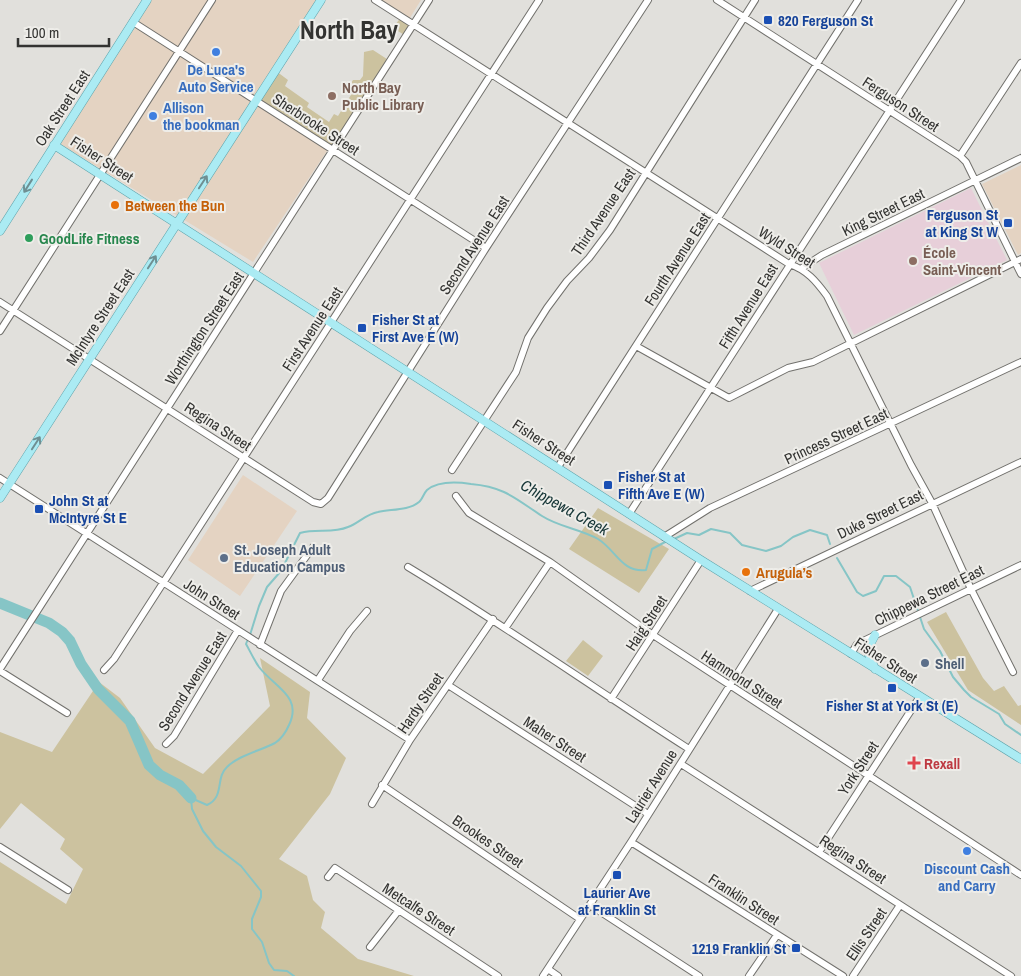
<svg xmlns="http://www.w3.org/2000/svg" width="1021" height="976" font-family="'Archivo Narrow',sans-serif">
  <rect width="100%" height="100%" fill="#e1e0dc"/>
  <path fill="#e4d3c2" d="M150,0H321L257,100L329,148L253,262L60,144Z
    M375,0H421L408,21Z
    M1021,165V253L1018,255L982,184Z
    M243,475L297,511L240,596L188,560Z"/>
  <path fill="#e7cfd9" d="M971,188L1007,260L854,335L819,263Z"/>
  <path fill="#ccc29f" d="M401,17L414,25L406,36L393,28Z
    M373,50L390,61L334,151L257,100L276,71L288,80L285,86L309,103L307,107L329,122L334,114L338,116L354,90L349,86L353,80H360L363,76L364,52Z
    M598,508L669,549L639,593L569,549Z
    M946,612L983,678L994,691L1004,686L1018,706L1021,705V725L968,690L927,622Z
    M583,640L603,656L588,676L566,661Z
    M260,658L310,692L307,718L346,758L330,794L279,859L307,876L313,900L325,912L321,928L358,959L414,976H0V862L66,904L83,869L60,849L65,839L21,803L0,829V732L52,752L99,682L120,698L155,748L203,774L270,706Z"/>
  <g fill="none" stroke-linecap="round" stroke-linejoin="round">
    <path stroke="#86c5c6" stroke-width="2" d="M674,539L687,533L699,535L711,529L730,533L742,545L766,551L781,546L793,537L810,530L827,535L830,544
      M837,558L857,592L863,596L876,591L884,576H896L910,587L924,629L940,651L953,677L964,690L971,697L999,714L1005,724L1021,735
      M250,635L259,606L267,587L281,571L300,533C317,528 332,534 348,527C359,523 366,514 378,512C390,509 408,511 419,502C422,500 424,493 427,490C438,481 458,482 471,484C505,487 516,499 542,516C559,527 580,529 598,539C616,550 622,573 646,570L652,549L667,541
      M191,798L207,805C225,797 215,778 227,767C239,755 260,751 275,743C281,739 286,732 289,725C303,696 274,687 259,667C254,660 250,651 246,644L248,639
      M191,798L192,809L203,831L216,847L241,866L261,891V897L252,919V929L262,942L269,963L274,970L287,971L294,976"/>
    <path stroke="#86c5c6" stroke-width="11" d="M0,603L49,623L62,632L70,641L81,664L98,689L130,721L149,765L160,775L179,785L191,798"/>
    <g stroke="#72716d" stroke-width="8">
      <path id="minor" d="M375,0L789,264C807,270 816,281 827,296L911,465L932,503L971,589L1013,672
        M717,0L960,156L966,162L1021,274
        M133,22L486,248
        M960,156L1021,63
        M802,268L822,255L1021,158
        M0,302L313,502L321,504L328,498L486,248L648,0
        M0,331L212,0
        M636,346L729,398L788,368L813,362L1021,259
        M558,467L858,0
        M452,470L516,372L528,338L547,308L567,281L589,258L610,230L755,0
        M0,478L410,740
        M456,496L469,513L550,562L653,635L1021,875
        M629,514L961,0
        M664,537L710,508L1021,362
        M408,567C504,625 595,689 689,749
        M750,591L1021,462
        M506,627L550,562
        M260,645L281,591L313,547
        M851,654L857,644L1021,565
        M0,669L429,0
        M104,670L114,659L539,0
        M0,671L67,713
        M318,680L350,631L367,611
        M448,685L648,814
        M611,699L701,560
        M166,744L174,736L238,630
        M681,764L1011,976
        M382,785L580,919
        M372,804L410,740L493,619
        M631,842L843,976
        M0,847L68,890
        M819,852L919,698
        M328,877L335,868L498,976
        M590,905L699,976
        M370,947L399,910
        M548,969L558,976
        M543,976L631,842L778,609
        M749,976L777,935
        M853,976L900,905"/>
    </g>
    <g stroke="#5da2aa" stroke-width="9">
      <path id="major" d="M54,145L701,560L1021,759
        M0,231L147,0
        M0,498L321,0
        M875,635L867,650L875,669"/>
    </g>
    <use href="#minor" stroke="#fff" stroke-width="6"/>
    <use href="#major" stroke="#abebf3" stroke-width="8"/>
  </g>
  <defs><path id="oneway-shaft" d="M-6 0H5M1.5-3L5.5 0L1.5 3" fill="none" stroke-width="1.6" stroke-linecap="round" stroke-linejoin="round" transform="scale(1.25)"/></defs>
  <g stroke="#6f8f92">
    <use href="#oneway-shaft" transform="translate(203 182) rotate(-57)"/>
    <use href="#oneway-shaft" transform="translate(28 186) rotate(122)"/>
    <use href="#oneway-shaft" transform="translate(152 262) rotate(-57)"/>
    <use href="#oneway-shaft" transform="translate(36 443) rotate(-57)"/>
  </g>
  <g fill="#1a4fb4" stroke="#eeede9" stroke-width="2">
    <rect x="763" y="15" width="10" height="10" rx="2.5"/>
    <rect x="1003" y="218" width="10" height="10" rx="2.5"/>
    <rect x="357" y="323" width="10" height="10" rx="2.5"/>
    <rect x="603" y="480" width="10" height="10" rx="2.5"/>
    <rect x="34" y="504" width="10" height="10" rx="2.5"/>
    <rect x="887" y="683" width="10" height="10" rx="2.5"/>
    <rect x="612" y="870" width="10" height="10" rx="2.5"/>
    <rect x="791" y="943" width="10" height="10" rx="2.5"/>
  </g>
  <g fill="#3f7fe0" stroke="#eeede9" stroke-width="2">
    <circle cx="216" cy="52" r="5"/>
    <circle cx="153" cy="116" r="5"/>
    <circle cx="967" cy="851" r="5"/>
  </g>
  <g fill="#8d6e63" stroke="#eeede9" stroke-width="2">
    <circle cx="332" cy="96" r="5"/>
    <circle cx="913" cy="261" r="5"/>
  </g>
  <g fill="#e8710a" stroke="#eeede9" stroke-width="2">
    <circle cx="115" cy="205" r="5"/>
    <circle cx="746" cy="572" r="5"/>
  </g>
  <circle fill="#2e9e5b" stroke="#eeede9" stroke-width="2" cx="29" cy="238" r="5"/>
  <g fill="#5c6f8a" stroke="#eeede9" stroke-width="2">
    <circle cx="224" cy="558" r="5"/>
    <circle cx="925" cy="663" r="5"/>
  </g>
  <path fill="#e0444e" stroke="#eeede9" stroke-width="2" d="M911.5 755.5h5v5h5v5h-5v5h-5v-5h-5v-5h5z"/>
  <g text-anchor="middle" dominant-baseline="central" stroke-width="4" stroke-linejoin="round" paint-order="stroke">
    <g font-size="15" font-weight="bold" fill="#164399" stroke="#eeede9" text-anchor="start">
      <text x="778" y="20">820 Ferguson St</text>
      <text x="998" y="214" text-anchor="end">Ferguson St<tspan x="998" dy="17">at King St W</tspan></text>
      <text x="372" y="319">Fisher St at<tspan x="372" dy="17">First Ave E (W)</tspan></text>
      <text x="618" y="476">Fisher St at<tspan x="618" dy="17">Fifth Ave E (W)</tspan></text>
      <text x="49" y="500">John St at<tspan x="49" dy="17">McIntyre St E</tspan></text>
      <text x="892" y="705" text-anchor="middle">Fisher St at York St (E)</text>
      <text x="617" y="892" text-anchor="middle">Laurier Ave<tspan x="617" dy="17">at Franklin St</tspan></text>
      <text x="786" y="948" text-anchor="end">1219 Franklin St</text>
    </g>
    <g font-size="15" font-weight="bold" fill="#366cbe" stroke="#eeede9">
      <text x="216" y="69">De Luca's<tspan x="216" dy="17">Auto Service</tspan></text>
      <text x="163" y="107" text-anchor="start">Allison<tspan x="163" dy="17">the bookman</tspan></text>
      <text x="967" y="868">Discount Cash<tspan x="967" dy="17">and Carry</tspan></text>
    </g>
    <g font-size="15" font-weight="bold" fill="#785e54" stroke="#eeede9" text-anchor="start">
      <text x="342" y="87">North Bay<tspan x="342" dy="17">Public Library</tspan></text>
      <text x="923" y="252">École<tspan x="923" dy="17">Saint-Vincent</tspan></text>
    </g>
    <g font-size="15" fill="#333331" stroke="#eeede9">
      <text transform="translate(901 104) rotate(33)">Ferguson Street</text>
      <text transform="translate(62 108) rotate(-57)">Oak Street East</text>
      <text transform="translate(316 124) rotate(33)">Sherbrooke Street</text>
      <text transform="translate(102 159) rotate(33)">Fisher Street</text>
      <text transform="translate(603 212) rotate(-56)">Third Avenue East</text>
      <text transform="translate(883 212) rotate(-26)">King Street East</text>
      <text transform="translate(474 245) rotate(-57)">Second Avenue East</text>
      <text transform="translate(787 247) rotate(32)">Wyld Street</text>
      <text transform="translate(677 259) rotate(-57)">Fourth Avenue East</text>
      <text transform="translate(748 306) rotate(-58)">Fifth Avenue East</text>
      <text transform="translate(100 317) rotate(-57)">McIntyre Street East</text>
      <text transform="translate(204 328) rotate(-57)">Worthington Street East</text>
      <text transform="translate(312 329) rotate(-57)">First Avenue East</text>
      <text transform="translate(218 426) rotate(33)">Regina Street</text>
      <text transform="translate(836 436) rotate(-25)">Princess Street East</text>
      <text transform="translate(544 442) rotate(33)">Fisher Street</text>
      <text transform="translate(880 514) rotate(-26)">Duke Street East</text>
      <text transform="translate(929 595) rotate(-26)">Chippewa Street East</text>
      <text transform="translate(212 599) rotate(32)">John Street</text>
      <text transform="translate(646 623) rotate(-57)">Haig Street</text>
      <text transform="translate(886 660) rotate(33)">Fisher Street</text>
      <text transform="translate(742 679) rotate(33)">Hammond Street</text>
      <text transform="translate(192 681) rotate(-58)">Second Avenue East</text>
      <text transform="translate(420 703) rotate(-56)">Hardy Street</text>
      <text transform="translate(555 739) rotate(33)">Maher Street</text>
      <text transform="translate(858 768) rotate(-57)">York Street</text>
      <text transform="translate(651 786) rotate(-58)">Laurier Avenue</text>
      <text transform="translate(488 841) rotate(34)">Brookes Street</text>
      <text transform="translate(853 859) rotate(33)">Regina Street</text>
      <text transform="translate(744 899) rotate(33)">Franklin Street</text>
      <text transform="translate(419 909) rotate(33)">Metcalfe Street</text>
      <text transform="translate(866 934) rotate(-56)">Ellis Street</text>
    </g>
    <g font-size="15" font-weight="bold" fill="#c56008" stroke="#eeede9" text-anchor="start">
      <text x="125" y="205">Between the Bun</text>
      <text x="756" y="572">Arugula’s</text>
    </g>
    <g font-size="15" font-weight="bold" fill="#27864d" stroke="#eeede9" text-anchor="start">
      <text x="39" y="238">GoodLife Fitness</text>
    </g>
    <g font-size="15" font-weight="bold" fill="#4e5e75" stroke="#eeede9" text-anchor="start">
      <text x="234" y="549">St. Joseph Adult<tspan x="234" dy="17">Education Campus</tspan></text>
      <text x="935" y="663">Shell</text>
    </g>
    <g font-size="15" font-weight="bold" fill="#be3a42" stroke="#eeede9" text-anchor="start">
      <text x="924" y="763">Rexall</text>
    </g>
    <g font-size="16" font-style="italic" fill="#153536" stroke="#eeede9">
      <text transform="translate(565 507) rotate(29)">Chippewa Creek</text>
    </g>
    <g font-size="25" font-weight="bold" fill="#333331" stroke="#eeede9">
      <text x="349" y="30">North Bay</text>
    </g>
  </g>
  <path d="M18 38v8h91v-8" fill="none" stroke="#333331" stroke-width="2.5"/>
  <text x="25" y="38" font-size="15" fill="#333331" stroke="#eeede9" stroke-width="4" paint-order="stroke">100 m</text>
</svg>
